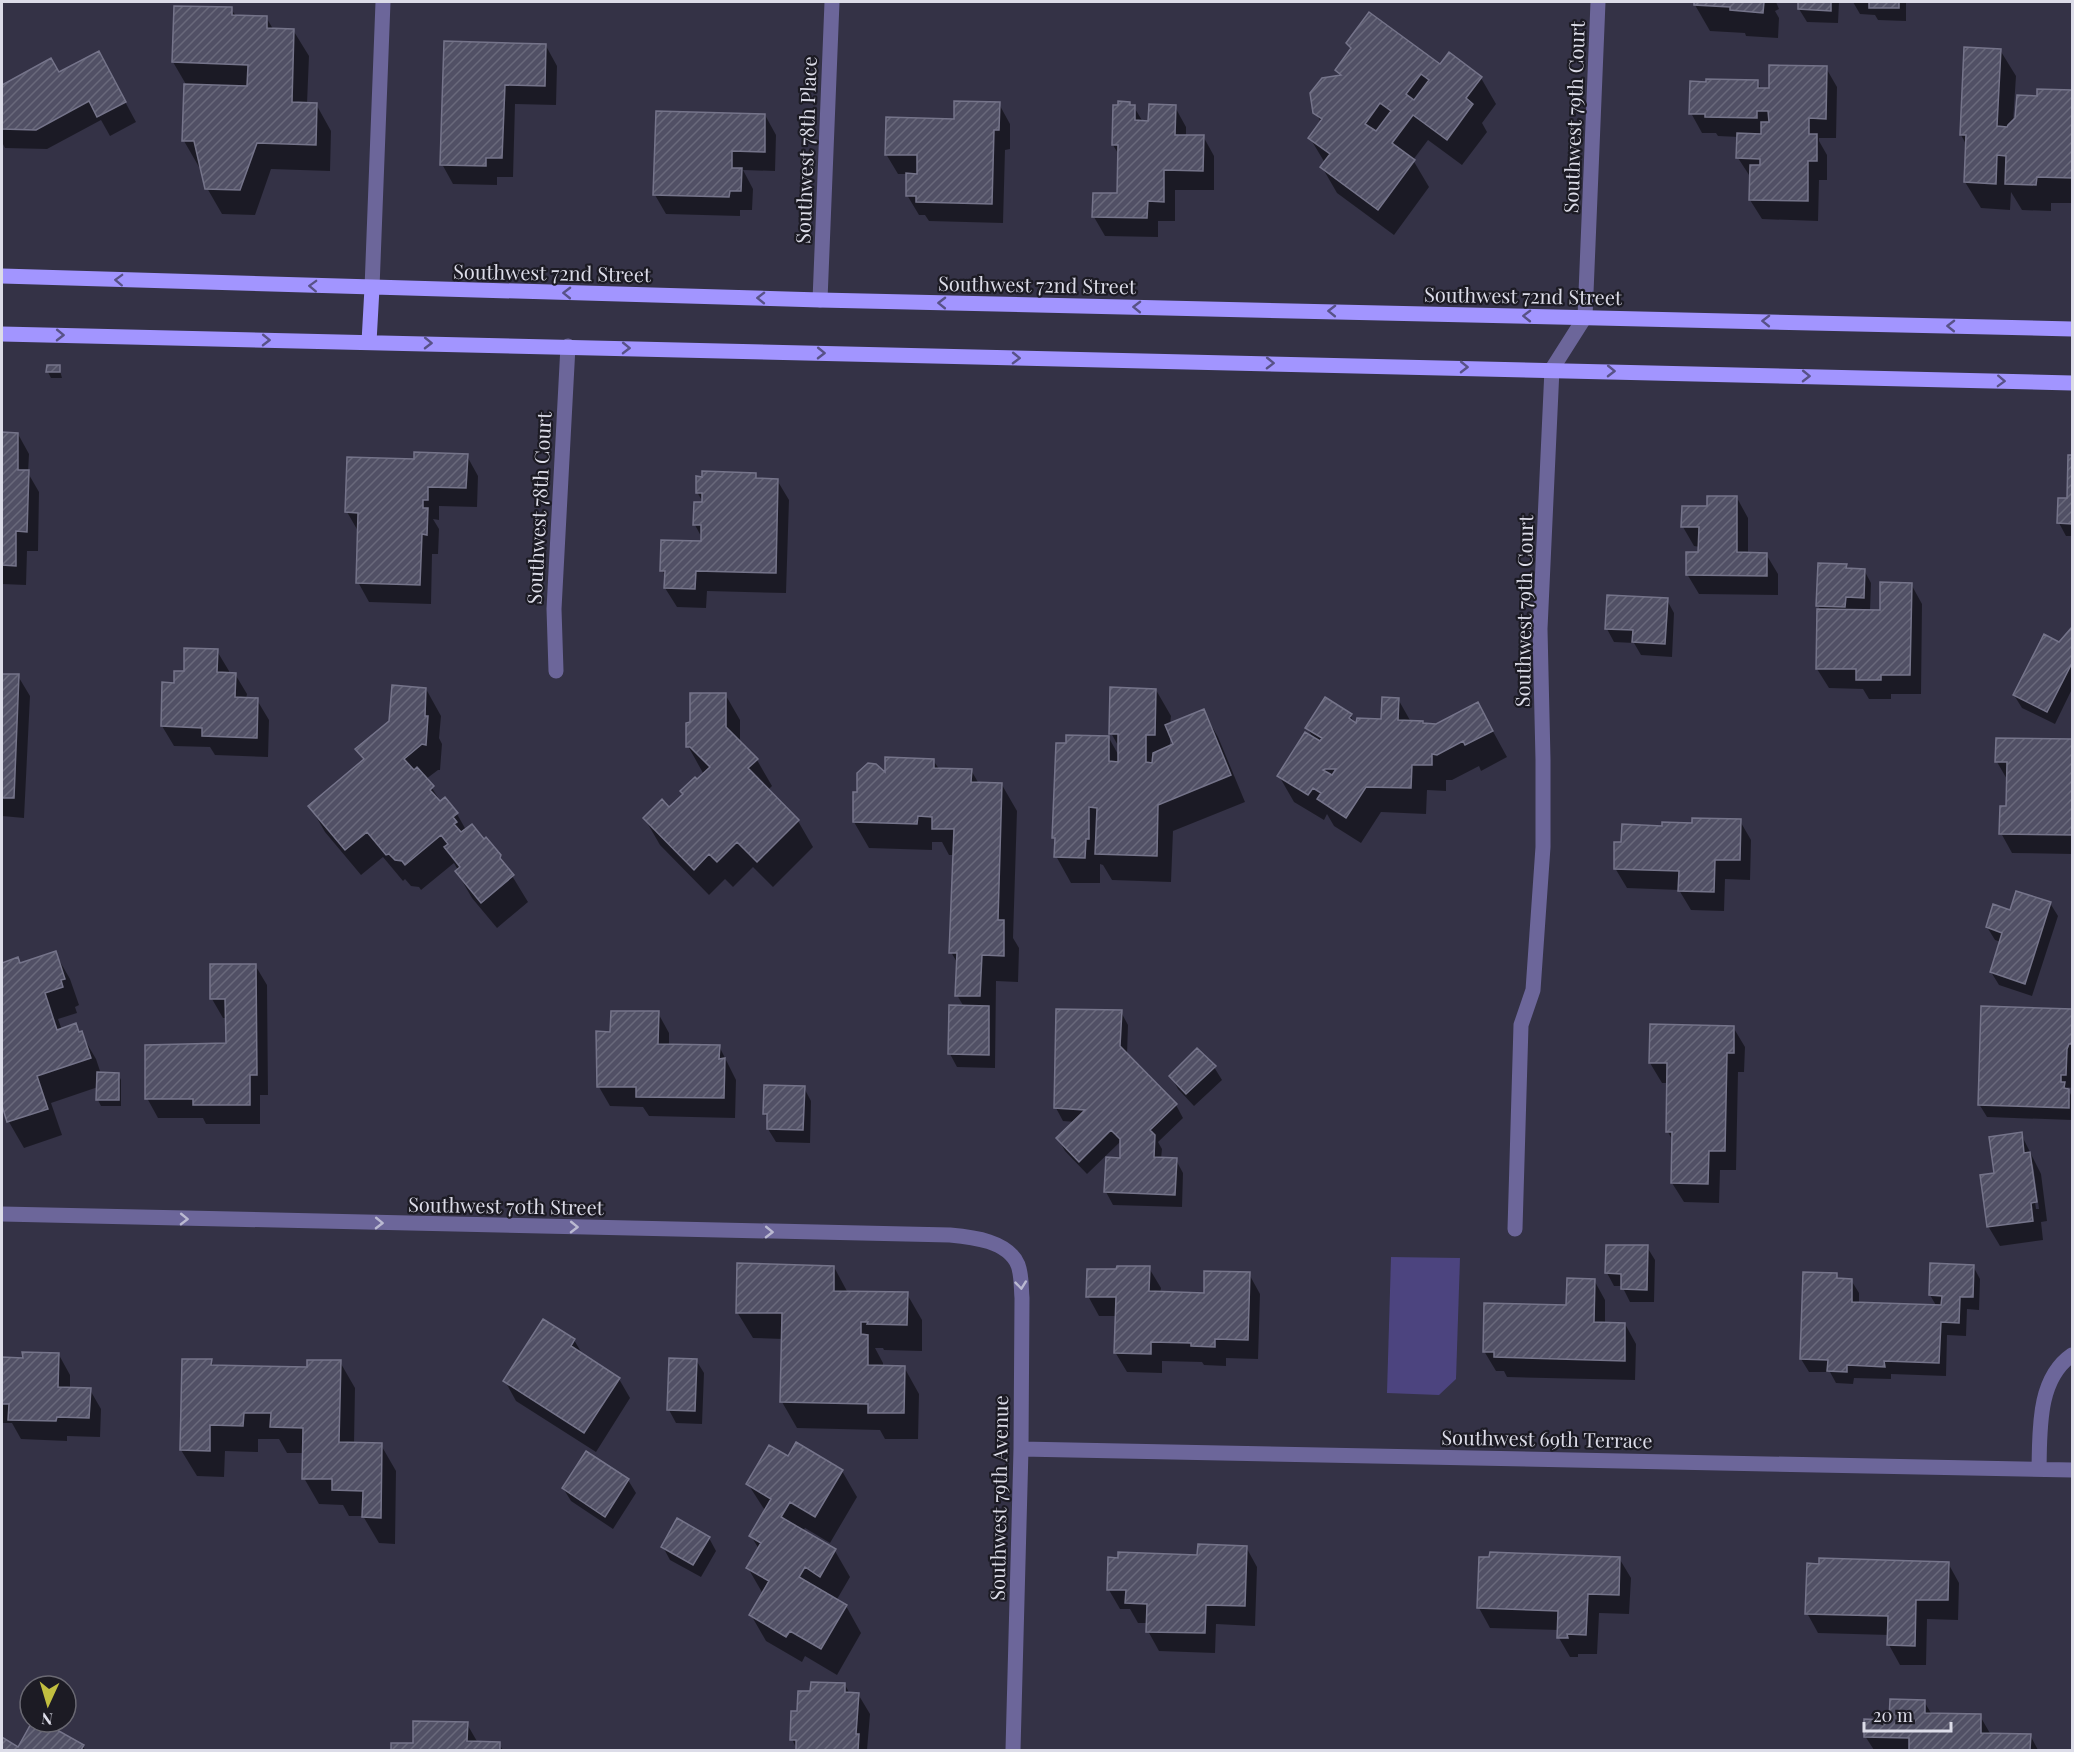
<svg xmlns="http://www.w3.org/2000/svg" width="2074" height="1752" font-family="'Playfair Display',serif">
  <defs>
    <pattern id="building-hatch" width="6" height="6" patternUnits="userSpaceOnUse" patternTransform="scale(1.5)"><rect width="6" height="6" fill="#515065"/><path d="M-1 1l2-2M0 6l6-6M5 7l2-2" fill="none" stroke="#69697b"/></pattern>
  </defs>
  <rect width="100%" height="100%" fill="#343246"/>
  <path fill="#4c447f" d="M1391,1257L1460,1258L1456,1379L1439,1395L1387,1393Z"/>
  <path fill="#0007" fill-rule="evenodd" d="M1695,2H1776L1779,9L1775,11L1779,18L1778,38L1746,36L1745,33L1710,31L1695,5Z
    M1800,2H1839L1838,23L1807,22L1799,9Z
    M1853,2H1906V21L1878,20L1875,15L1860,14Z
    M175,7L231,9L236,16L266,17L273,29L293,30L309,56L307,104H316L331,131L330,171L271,169L255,215L222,214L207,188L202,167H199L184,141L187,86L173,62Z
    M446,42L546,46L557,66L556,105L515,104L513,177H497V185L453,184L442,164Z
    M1348,43L1481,78L1496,104L1482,123L1487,132L1462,165L1428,140L1413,160L1429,187L1394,235L1337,193L1322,167L1325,163L1310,138L1321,122L1315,112L1340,76L1337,70L1352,50Z
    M2000,50L2016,76L2013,122L2039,98V90L2072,92V203H2051V211L2022,210L2011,192L2010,210L1981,208L1965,182L1967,146L1961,135Z
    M51,60L59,74L109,72L136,122L110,136L101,120L47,149L5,148L2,142V86Z
    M1826,68L1837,87L1836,138H1819V141L1827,155V180H1819L1818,221L1762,219L1750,200L1751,178L1738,158L1739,137L1718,136L1716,133H1702L1691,113L1757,81L1761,89H1771Z
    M999,104L1010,124V149L1005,150L1003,223L929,221L925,215H919L907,195L908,174H898L886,154L955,121Z
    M1131,107H1134L1143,122H1150L1175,107L1186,127V136H1203L1214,156V190H1175V221H1158V237L1105,236L1094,217L1119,194V155L1113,145Z
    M765,115L776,135L775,171L743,170L753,189L752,210H740V216L666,214L655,195Z
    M59,367L62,378H51L48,372Z
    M2,434H18L29,454L28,473L39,492L38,551H27L26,585L2,584Z
    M467,456L478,476L477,507L439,506V520L433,519L439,529L438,554H432L431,604L369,602L358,582V531L347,512L416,461Z
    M2070,457H2072V536H2066L2059,523L2069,500Z
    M755,474L758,480H777L789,500L786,593L707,591L706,608L677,607L665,588L666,577L662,570L702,542V538L695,525L704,504L697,492L703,478Z
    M1737,498L1748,518V554H1766L1778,574V595L1699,594L1687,574L1700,553V547L1694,546L1683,527L1708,508Z
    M1846,566L1848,569L1864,570L1871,583L1870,611H1881L1911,584L1922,604L1921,694H1891V699H1869L1863,689L1829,688L1817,669L1821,611L1818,606Z
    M1667,600L1674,613L1672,657L1641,655L1634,643L1614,642L1607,629Z
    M2072,629V689L2055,724L2022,708L2014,695Z
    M217,651L229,671V674H235L247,694L246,699L257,700L269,720L268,757L215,755L210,747L174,746L162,726L176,684L185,672Z
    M2,675L18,676L30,696L24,818L2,816Z
    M426,689L441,716L439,738L442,744L440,770H438L426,779L441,802L457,814L466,830L500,856L528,902L497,928L472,898L457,872L458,870L454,863L421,890L419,887L411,886L405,879L403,881L383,857L361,875L325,832L310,806L364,761L357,749Z
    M1156,690L1171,716L1170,724L1203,711L1218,737L1245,802L1173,831L1171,882L1112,880L1103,865L1100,864V883H1071L1056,856V841L1054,837L1109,738L1119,756L1120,749L1111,733ZM1170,733L1175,745L1170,748Z
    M725,694L740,720V743L757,760L772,786L768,790L798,821L813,847L773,887L753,867L733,887L725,879L709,895L660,845L645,819L669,809L706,773H703L688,746Z
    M1398,699L1411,722L1424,725H1436L1478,704L1507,757L1481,771L1479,766L1452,780H1446V791L1427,790L1426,814L1381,812L1361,843L1334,826L1327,814L1324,820L1294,802L1279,776L1314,739L1307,728L1350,715L1357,727L1383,721Z
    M1997,740L2072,741V854L2012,853L2001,833L2007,807L2008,781L1997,762Z
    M933,760L939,769L971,770L979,784L1002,785L1017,811L1013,938L1019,948L1018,982L996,981L995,1068L957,1067L950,1054L964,1007L957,995L958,964L951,952L954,855H949L942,842H932V850L869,848L854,822L886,776Z
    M1740,821L1751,840L1750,880L1725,879L1724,911L1691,910L1679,890L1627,888L1615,868L1694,825Z
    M2050,903L2058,916L2032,996L1999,985L1991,972L2001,942L1995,940L1987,927L2011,911Z
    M55,953L70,979L79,1005L75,1007L77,1013L58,1019L62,1030L76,1025L96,1059L101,1074H118L121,1080V1106H101L98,1100V1087L51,1103L62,1135L24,1148L9,1122L2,1101V965L18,959L21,964Z
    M255,965L267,985L268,1095H260V1124H206L203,1118H158L147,1098L228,1044L227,1018H223L212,999Z
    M1983,1008L2072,1010V1088L2067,1087L2072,1097V1120L1987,1117L1979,1104Z
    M1121,1012L1128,1025L1127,1055L1176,1105L1183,1118L1158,1142L1162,1149L1161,1159L1176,1160L1183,1173L1182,1207L1113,1205L1106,1192L1121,1159V1144L1120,1142L1087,1174L1065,1151L1058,1138L1076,1122L1063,1121L1056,1108Z
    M658,1013L669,1033V1046H719L736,1080L735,1118L649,1116L643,1107L610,1106L599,1087L612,1033Z
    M1733,1027L1745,1047L1744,1072H1738L1736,1170H1720L1719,1203L1684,1202L1672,1183L1673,1141L1668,1132L1669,1083H1662L1650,1063Z
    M1214,1067L1222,1080L1194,1106L1178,1089L1171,1076Z
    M804,1088L811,1101L810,1143L776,1142L768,1129L769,1121L764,1113Z
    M2021,1134L2041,1174L2047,1221L2041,1222L2043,1240L2000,1246L1988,1226L1995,1174ZM2030,1162L2033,1165L2039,1209H2036Z
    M1647,1247L1655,1260L1654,1302H1630L1622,1286H1614L1607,1273Z
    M1973,1266L1980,1279L1979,1310L1967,1309L1966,1336L1947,1335L1946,1376L1891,1374V1379L1854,1378L1853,1384L1836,1383L1830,1372H1809L1801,1359L1836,1275L1839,1280H1851L1859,1293V1304L1937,1307L1930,1295Z
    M834,1267L848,1293L907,1294L922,1320V1351L884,1350L883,1348H875L883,1363V1367H904L919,1394L918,1439H885L880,1430L797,1428L782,1402L783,1339L753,1338L737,1312Z
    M1149,1268L1161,1288L1160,1293L1205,1294L1249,1274L1260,1294L1258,1359L1226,1358V1366L1204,1365L1202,1362L1162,1361V1373L1127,1372L1115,1352L1117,1316H1099L1088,1296Z
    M1594,1280L1605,1300V1324H1625L1636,1344L1635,1380L1507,1377L1504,1371H1496L1484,1351L1568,1307Z
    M574,1340L583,1355L619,1379L630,1398L596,1452L516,1401L505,1381Z
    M59,1355L70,1375V1389L90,1390L101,1409L100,1437L67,1436V1441L21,1439L12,1423H2V1359H24Z
    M696,1360L704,1373L702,1424L676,1423L669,1410Z
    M211,1361L214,1367L309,1368L340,1362L355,1388L354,1444L381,1445L396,1471L395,1544L379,1543L363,1516H349L343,1505L319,1504L304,1478V1453H287L279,1439H258V1452L225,1451L224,1477L197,1476L181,1450Z
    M788,1458L842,1471L857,1497L830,1543L805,1528L803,1531L835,1551L850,1577L836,1601L846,1606L861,1633L837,1675L805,1656L802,1662L766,1641L751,1615L763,1594L748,1568L759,1549L751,1536L766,1512L748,1484Z
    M628,1480L636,1493L613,1529L571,1501L563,1488Z
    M709,1538L716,1551L701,1577L670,1560L663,1547Z
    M1246,1547L1257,1567L1255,1626L1216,1624L1215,1653L1159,1651L1148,1631V1623H1138L1130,1609H1120L1109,1590L1199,1556Z
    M1619,1558L1631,1578L1629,1614L1599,1613L1597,1654H1578V1657H1570L1559,1638V1630L1490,1628L1479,1608L1491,1559Z
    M1948,1563L1959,1583L1958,1620L1927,1619L1926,1665H1900L1889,1645V1635L1818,1633L1807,1613Z
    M845,1685L850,1694H858L870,1714L867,1750H797L792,1739L798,1712L811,1693Z
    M1924,1701L1932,1715L1980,1716L1991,1735H2030L2038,1750H1874L1865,1736Z
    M34,1722H40L83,1746L85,1750H2V1739L18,1749Z
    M467,1724L478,1743L499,1744L503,1750H392L393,1744L414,1745Z"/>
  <path fill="url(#building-hatch)" stroke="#75748a" stroke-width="1.5" fill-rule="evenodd" d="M1694,2H1764L1763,13L1730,10V7L1694,5Z
    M1798,2H1831V11L1798,9Z
    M1851,2H1899V8H1869V2Z
    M174,6L232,7V15L267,16V28L294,29L292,102L317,103L316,145L257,143L240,190L205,189L194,141H182L184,84L247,86L248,65L172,62Z
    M1369,12L1440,64L1449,52L1482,77L1466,98L1473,104L1447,140L1413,115L1392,143L1415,160L1378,210L1320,167L1330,154L1308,138L1322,119L1313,113L1310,93L1322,78L1341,75L1335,70L1351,48L1346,43ZM1421,74L1429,80L1414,100L1406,94ZM1380,103L1391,111L1376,131L1365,124Z
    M444,41L546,44L545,86L505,85L502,158H486V166L440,165Z
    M1964,47L2001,49L1997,126L2007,127L2008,125L2015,118L2017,95L2037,96V89L2072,90V178L2037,177L2036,185L2005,184L2006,156L1997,155L1996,184L1964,182L1966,135H1960Z
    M99,51L126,102L97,117L89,101L36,130L2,129V85L51,58L59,72Z
    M1769,65L1827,66L1826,119L1809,118V134H1817V161H1808V201L1749,200L1750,165H1760V159L1736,158L1737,133L1761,134V122H1769L1768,111H1757V118L1705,117V114H1689L1690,81L1706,82V79L1758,80V88H1769Z
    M954,101L1000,102L999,130H994L992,204L916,202V196H906V173L917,174V155H885L886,117L954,119Z
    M1118,101L1130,102V105H1135V120L1148,121L1149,104L1176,105L1175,135H1204L1203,171L1164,170V202L1148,201L1147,218L1092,217L1093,193H1117L1118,145H1112L1113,105H1118Z
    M656,111L765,114V152L732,151V168H742L741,191H730L729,197L653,195Z
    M47,365H60V372H46Z
    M2,432L18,433V470H29L27,532L16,531V566L2,565Z
    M414,452L468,454L466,488L428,487V500H423V508H428L427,535L422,534L420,585L356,583L358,513L345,512L347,457L414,459Z
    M2068,455H2072V524L2057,523L2058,498H2067Z
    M702,471L756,473V478L778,479L776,573L696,571L695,589L664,588L665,571H660L661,540L701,541V525H693L694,502H702V493H696V476L702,477Z
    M1707,496H1737V552L1767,553V576L1686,575V552H1698L1699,527H1681L1682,506H1707Z
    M1818,563L1847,564L1846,568L1865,569L1864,598L1846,597L1845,607L1816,606Z
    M1880,582L1912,583L1910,675H1881V680H1856V669H1816L1817,609L1880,610Z
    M1607,595L1668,598L1665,644L1632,642L1633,630L1605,629Z
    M2072,627V663L2047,712L2013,695L2044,634L2059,642Z
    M184,648L218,649L217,672L236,673L235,697L258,698L257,738L202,736V728L161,726L162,682L174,683V671H184Z
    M2,674H19L14,798H2Z
    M392,685L426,688L425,716H428L426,745L422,744L404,759L414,770L417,767L434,786L430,790L440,801L445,797L458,813L453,817L457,822L454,824L461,832L472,824L484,839L486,837L501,855L500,858L514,875L481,903L455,871L460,867L444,847L448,844L441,835L405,865L402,861L395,860L389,854L386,855L367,832L345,850L308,806L364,759L355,749L389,721Z
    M1110,687L1156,689L1155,735H1146V762L1152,763L1153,753L1173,744L1165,725L1204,709L1231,775L1158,805L1157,856L1095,854L1097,808L1089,807V839H1086L1085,858L1054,857L1055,838H1052L1056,743H1066V735L1109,736V761L1118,762V734H1109Z
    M690,693H726V727L758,759L748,768L799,820L757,862L737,842L717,862L709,854L694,870L643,818L662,799L669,807L683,794L680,791L695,777L697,779L710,767L690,747H686V723L690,722Z
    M1325,697L1352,714L1349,718L1356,723L1357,718L1381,719L1382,697L1399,698L1398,720L1423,721V723L1436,724L1478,702L1493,731L1465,745L1463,741L1437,755L1432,754V765H1412L1411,788L1366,787L1346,818L1317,799L1321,793L1313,788L1308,795L1277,776L1305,732L1320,741L1322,738L1305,728ZM1325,769H1336L1332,775L1323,770Z
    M1996,738L2072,739V835L1999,834L2000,806H2006L2007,762H1995Z
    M885,757L934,759V768L972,769L971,782L1002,783L998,920H1004V956L982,955L980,996H955L957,953H949L954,829H932V817L918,816L917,824L853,822V792H857V773L868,763L876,764L885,772Z
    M1692,818L1741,819L1740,860H1715L1714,892L1678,891L1679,871L1614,869V842H1621L1622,824L1662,826V822L1692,823Z
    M2016,891L2051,902L2025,984L1990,972L2002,933L1986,927L1993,904L2010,910Z
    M56,951L65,979L61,980L63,987L45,993L57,1030L76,1023L79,1032L82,1031L91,1058L37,1076L48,1109L7,1122L2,1106V963L18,957L20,963Z
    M210,964H256L257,1075H250V1105H193V1099H145V1045L226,1043L225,999H210Z
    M949,1005L989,1006V1055L948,1054Z
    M1981,1006L2072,1009V1044H2069L2067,1049L2066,1075H2061V1082H2065L2064,1088L2069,1089V1108L1978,1105Z
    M1056,1009L1122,1010L1120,1046L1177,1104L1150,1130L1155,1135L1154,1157L1177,1158L1175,1195L1104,1192L1106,1157L1120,1158V1139L1111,1130L1079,1162L1056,1138L1085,1110L1054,1108Z
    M611,1011H659L658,1044L720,1045L719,1059L725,1058L724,1098L636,1097V1087H597L596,1031L610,1032Z
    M1650,1024L1734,1026V1053H1727L1725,1151H1709L1708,1184L1671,1183L1672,1132H1666L1667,1063H1649Z
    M1197,1048L1216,1066L1186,1094L1169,1076Z
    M97,1072L119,1073V1100H96Z
    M764,1085L805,1086L803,1130L767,1129V1114H763Z
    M2022,1132L2024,1153L2030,1152L2037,1202L2031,1203L2033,1221L1987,1227L1980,1175L1994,1173L1989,1137Z
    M1606,1245H1648L1647,1290L1621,1289V1274L1605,1273Z
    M737,1263L834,1266V1291L908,1292L907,1325L867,1324L868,1322H861V1334L868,1335V1365L905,1366L904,1413H868V1404L780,1402L782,1313H736Z
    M1930,1263L1974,1265L1973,1297H1960L1959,1323L1941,1322L1939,1363L1884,1361L1885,1367L1847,1365V1372L1827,1371L1828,1360L1800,1359L1803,1272L1837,1273V1278L1852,1279V1302L1941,1305L1942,1296L1929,1295Z
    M1117,1266H1150L1149,1291L1204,1293V1271L1250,1272L1248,1340L1215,1339V1347L1191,1346V1343L1151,1342V1354L1114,1353L1116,1297H1086L1087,1269H1116Z
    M1567,1278L1595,1279L1594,1322L1625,1323V1361L1494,1357V1352H1483L1484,1303L1566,1305Z
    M543,1319L575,1339L571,1346L620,1378L584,1433L503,1381Z
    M22,1352L59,1353L58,1387L91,1388L89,1418L57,1417L56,1421L8,1420L9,1404H2V1357L23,1358Z
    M669,1358L697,1359L695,1411L667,1410Z
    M182,1359H212L211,1365L307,1367V1360H341L339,1442L382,1443L381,1518L362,1517L363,1491L332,1490V1479H302L303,1428L270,1427L271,1413H244L243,1426L210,1425V1451L180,1450Z
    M796,1442L843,1470L815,1517L790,1502L781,1517L836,1549L820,1577L805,1567L799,1577L847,1605L821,1649L790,1631L786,1637L749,1615L769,1581L746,1568L761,1543L749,1536L771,1499L746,1484L769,1445L788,1456Z
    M586,1451L629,1479L605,1517L562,1488Z
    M677,1518L710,1537L693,1565L661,1547Z
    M1198,1544L1247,1546L1245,1606L1206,1605L1205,1633L1146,1632L1147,1604L1125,1603L1126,1590H1107L1108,1557L1118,1558V1552L1197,1555Z
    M1490,1552L1620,1557L1619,1595L1588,1594L1586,1635L1567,1634L1568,1638H1557L1558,1611L1477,1608L1479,1557H1489Z
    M1819,1558L1949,1562L1948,1600H1916L1915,1646L1887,1645L1888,1616L1805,1614L1807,1563L1819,1564Z
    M811,1682L845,1683V1692L859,1693L856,1734H859L858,1750H796V1740H790L791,1711H797L798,1691H810Z
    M1890,1699L1925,1700V1713L1981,1714V1733L2031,1734L2030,1750H1909V1738L1864,1737V1719L1889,1720Z
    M413,1721L468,1722L467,1741L500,1742V1750H391V1743H413Z
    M32,1722H43L84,1745L81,1750H2V1737L18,1747Z"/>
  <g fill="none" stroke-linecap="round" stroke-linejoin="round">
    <path stroke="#6c669a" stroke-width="15" d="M372,288L383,2
      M820,300L832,2
      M556,671L554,609L568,346
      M2,1214L950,1235C973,1237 1008,1241 1018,1265C1022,1276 1021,1288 1022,1298L1021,1449L1013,1750
      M1515,1229L1521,1025L1533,990L1543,847V760L1540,629L1552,369L1585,317L1598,2
      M1021,1449L2072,1470
      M2039,1469C2040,1431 2037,1379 2072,1355"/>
    <path stroke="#a295ff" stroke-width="15" d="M2,276L820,300L2072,329
      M2,334L2072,383
      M369,342L372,288"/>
  </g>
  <defs><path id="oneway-chevron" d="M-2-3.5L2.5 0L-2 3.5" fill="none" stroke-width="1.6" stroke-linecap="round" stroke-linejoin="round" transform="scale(1.5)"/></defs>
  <g stroke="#585287">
    <use href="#oneway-chevron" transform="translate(119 280) rotate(-178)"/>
    <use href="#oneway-chevron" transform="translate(313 286) rotate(-178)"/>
    <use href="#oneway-chevron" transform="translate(567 293) rotate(-179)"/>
    <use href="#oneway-chevron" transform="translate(761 298) rotate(-179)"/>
    <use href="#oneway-chevron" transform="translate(942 303) rotate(-179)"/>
    <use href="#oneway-chevron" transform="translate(1137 307) rotate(-179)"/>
    <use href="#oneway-chevron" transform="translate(1332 311) rotate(-179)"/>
    <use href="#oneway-chevron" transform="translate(1527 316) rotate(-179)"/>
    <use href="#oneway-chevron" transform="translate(1766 321) rotate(-179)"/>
    <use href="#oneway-chevron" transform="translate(1951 326) rotate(-179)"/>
    <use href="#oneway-chevron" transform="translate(60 335) rotate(1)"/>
    <use href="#oneway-chevron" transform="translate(266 340) rotate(1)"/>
    <use href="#oneway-chevron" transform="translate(428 343) rotate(1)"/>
    <use href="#oneway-chevron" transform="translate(626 348) rotate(1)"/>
    <use href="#oneway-chevron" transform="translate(821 353) rotate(1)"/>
    <use href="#oneway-chevron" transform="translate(1016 358) rotate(1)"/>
    <use href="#oneway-chevron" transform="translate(1270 363) rotate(1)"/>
    <use href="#oneway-chevron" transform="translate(1464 367) rotate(1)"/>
    <use href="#oneway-chevron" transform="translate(1611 371) rotate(1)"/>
    <use href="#oneway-chevron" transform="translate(1806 376) rotate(1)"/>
    <use href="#oneway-chevron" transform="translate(2001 381) rotate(2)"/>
  </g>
  <g stroke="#bab9d1">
    <use href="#oneway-chevron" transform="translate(184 1219) rotate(1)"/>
    <use href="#oneway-chevron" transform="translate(379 1223) rotate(1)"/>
    <use href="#oneway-chevron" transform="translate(574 1227) rotate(1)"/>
    <use href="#oneway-chevron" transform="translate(769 1232) rotate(1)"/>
    <use href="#oneway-chevron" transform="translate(1021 1285) rotate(84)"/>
  </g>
  <g text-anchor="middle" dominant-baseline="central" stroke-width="4.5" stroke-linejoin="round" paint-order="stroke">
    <g font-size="20" fill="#dcdce8" stroke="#1c1b24">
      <text transform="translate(1573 117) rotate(-88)">Southwest 79th Court</text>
      <text transform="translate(805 150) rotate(-88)">Southwest 78th Place</text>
      <text transform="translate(552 272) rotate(1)">Southwest 72nd Street</text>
      <text transform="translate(1037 284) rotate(1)">Southwest 72nd Street</text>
      <text transform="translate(1523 295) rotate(1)">Southwest 72nd Street</text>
      <text transform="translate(538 508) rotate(-87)">Southwest 78th Court</text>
      <text transform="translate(1523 611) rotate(-89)">Southwest 79th Court</text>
      <text transform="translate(506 1205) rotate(1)">Southwest 70th Street</text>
      <text transform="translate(1547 1438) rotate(1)">Southwest 69th Terrace</text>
      <text transform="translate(998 1498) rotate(-89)">Southwest 79th Avenue</text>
    </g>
  </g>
  <rect width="2074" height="1752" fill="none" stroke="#dcdce8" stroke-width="6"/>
  <g transform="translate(48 1704) rotate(184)"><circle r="28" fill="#1c1b24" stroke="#696872" stroke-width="1.5"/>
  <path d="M0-4.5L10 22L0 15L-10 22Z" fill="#c1be40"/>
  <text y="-9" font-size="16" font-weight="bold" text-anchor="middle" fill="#dcdce8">N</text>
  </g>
  <path d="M1864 1722v9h87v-9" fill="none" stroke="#dcdce8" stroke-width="3"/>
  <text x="1873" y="1722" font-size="18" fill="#dcdce8" stroke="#1c1b24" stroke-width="4.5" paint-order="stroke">20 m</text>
</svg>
